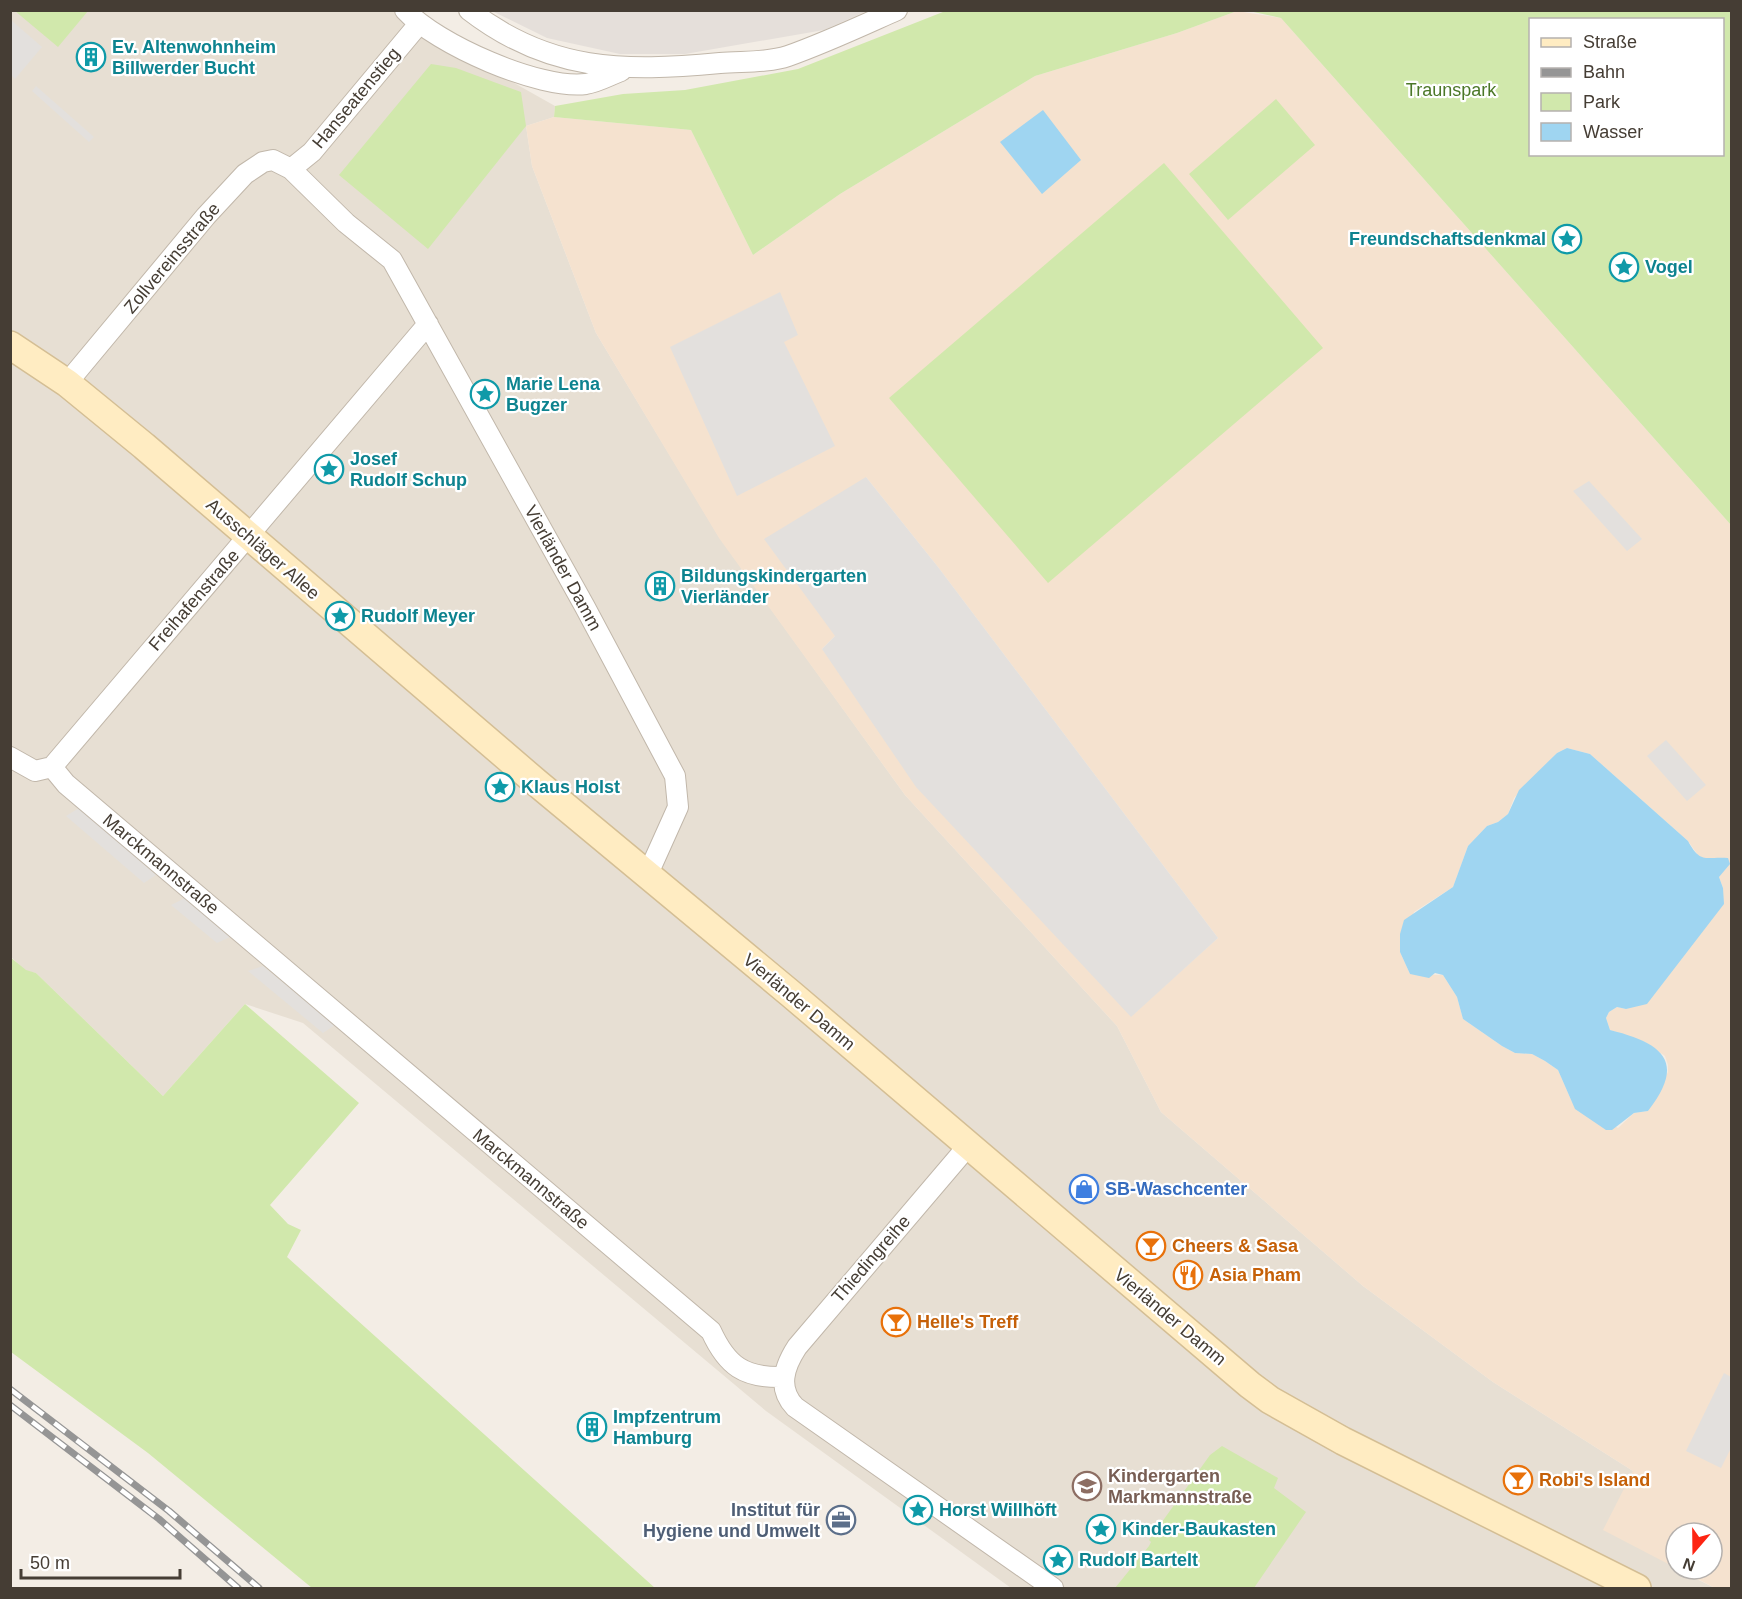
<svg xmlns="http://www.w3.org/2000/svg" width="1742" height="1599" font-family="Arial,sans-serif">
  <rect width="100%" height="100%" fill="#f3ede5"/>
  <path fill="#e7dfd3" d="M11,11H395L403,20L555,106L554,117L526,126L532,166L596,333L719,537L905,795L1117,1026L1161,1112L1363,1286L1493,1382L1633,1471L1676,1569L1715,1588H1011L766,1411L303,1023L245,1004L163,1096L36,973L26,971L11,957Z"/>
  <path fill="#f5e2cf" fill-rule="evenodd" d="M1237,11L1281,18L1731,525V1588H1715L1678,1569H1712V1533H1676V1568L1603,1530L1633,1471L1493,1382L1363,1286L1161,1112L1117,1026L905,795L719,538L596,333L532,166L526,126L554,117L691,130L753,255L840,194L1035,76L1177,33ZM866,477L938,567L1218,938L1131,1016L822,649L835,636ZM1567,748L1590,754L1688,841L1700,858L1706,860L1721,858L1725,868L1719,877L1723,888L1626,1009L1617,1007L1609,1012L1606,1018L1610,1030L1645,1042L1665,1056L1668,1065V1072L1648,1111L1634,1113L1618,1128L1572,1102L1558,1070L1545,1061L1532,1054L1515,1053L1502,1046L1463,1019L1457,997L1443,975L1410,974L1400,952L1414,912L1453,887L1468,846L1487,826L1498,822L1508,814L1514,798L1557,753Z"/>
  <path fill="#e5dfda" d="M492,11H867L824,30L685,54H620L547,38Z"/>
  <path fill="#d1e8ac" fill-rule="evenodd" d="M948,10L1237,11L1177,33L1035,76L840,194L753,255L691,130L554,117L555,106L623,94L685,90L798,69Z
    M15,11H88L58,47Z
    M1249,11H1731V525L1281,18ZM1530,20H1722V154H1530Z
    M431,64L456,68L521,92L526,126L428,249L339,175Z
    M1276,99L1315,145L1228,220L1189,174Z
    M1164,163L1323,348L1048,583L889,398Z
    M10,957L26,970L36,973L163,1096L245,1004L359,1103L270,1205L288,1224L301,1230L287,1257L655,1588H312L148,1453L11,1352Z
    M1222,1446L1278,1478L1274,1488L1306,1512L1254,1588H1115L1149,1546L1151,1542L1149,1540L1210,1455Z"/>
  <path fill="#e3e0dd" d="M11,20L42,47L15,79L11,75Z
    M36,86L94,137L89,142L32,91Z
    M780,292L798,335L784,342L835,446L737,496L670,347Z
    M866,477L938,567L1218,938L1131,1017L916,787L822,649L835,636L764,539Z
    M1589,481L1642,539L1627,551L1573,491Z
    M1666,740L1706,785L1687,801L1647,756Z
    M79,808L156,875L144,883L66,816Z
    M185,898L230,937L217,943L171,905Z
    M263,966L335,1025L323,1033L248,971Z
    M1724,1373L1731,1377L1732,1446L1721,1468L1686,1451Z"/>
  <path fill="#9fd5f1" d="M1043,110L1081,160L1042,194L1000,142Z
    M1567,748L1590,754L1688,841C1701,865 1706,856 1728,858L1730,864L1719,877L1723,888L1724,904L1647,1004L1626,1009L1617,1007L1609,1012L1606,1018L1610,1030C1662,1043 1687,1061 1648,1111L1634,1113L1612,1130H1606L1575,1109L1558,1070L1545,1061L1532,1054L1515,1053L1502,1046L1463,1019L1457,997L1443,975L1435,973L1429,978L1410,974L1400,952V934L1404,920L1453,887L1468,846L1487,826L1498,822L1508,814L1519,790L1557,753Z"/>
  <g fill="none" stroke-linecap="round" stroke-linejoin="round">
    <g stroke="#c1b7aa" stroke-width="22">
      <path id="street" d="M405,10C436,44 540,90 586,84C598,82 610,75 621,71
        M469,10C549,72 624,72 720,63C741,61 768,63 788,56C825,43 861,26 897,10
        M291,169L312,152L418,25
        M67,383L206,216L245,174L263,162L273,160L291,169L346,223L392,260L585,607L675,776L678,807L647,876
        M10,757L35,771L52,767
        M52,767L66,784L711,1331C727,1366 744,1378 783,1377
        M52,767L428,324
        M968,1146L797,1347C784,1367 777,1388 795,1407L1053,1588"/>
    </g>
    <g stroke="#d4be94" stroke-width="30">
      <path id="secondary" d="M10,345L67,383L144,446L537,783L791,994L1250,1385L1270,1400L1343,1441L1637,1588"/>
    </g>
    <use href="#street" stroke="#fff" stroke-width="20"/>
    <use href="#secondary" stroke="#ffecc2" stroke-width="27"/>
    <g stroke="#959595" stroke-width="7">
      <path id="rail" d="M10,1389L169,1511L259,1588
        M10,1405L159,1519L238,1588"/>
    </g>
    <use href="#rail" stroke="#fff" stroke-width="4.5" stroke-dasharray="14" stroke-linecap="butt"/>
  </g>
  <defs>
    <g id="building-ring" transform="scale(1.5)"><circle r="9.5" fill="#fff" stroke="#0f9aa8" stroke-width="1.5"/><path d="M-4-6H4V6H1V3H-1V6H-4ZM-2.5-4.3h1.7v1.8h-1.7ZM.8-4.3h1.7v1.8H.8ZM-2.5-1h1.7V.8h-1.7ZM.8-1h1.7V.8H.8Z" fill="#0f9aa8"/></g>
    <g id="sight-ring" transform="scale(1.5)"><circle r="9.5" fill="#fff" stroke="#0f9aa8" stroke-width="1.5"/><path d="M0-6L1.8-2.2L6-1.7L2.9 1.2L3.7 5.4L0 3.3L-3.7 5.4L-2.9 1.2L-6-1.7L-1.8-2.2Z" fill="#0f9aa8"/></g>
    <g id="shop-ring" transform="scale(1.5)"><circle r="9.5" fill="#fff" stroke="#3f7fe0" stroke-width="1.5"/><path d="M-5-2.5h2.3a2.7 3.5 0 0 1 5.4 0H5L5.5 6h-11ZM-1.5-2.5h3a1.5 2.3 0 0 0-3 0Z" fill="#3f7fe0"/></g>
    <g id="bar-ring" transform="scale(1.5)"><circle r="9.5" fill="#fff" stroke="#e8710a" stroke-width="1.5"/><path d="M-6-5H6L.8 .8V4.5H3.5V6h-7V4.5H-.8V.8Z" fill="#e8710a"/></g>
    <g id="restaurant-ring" transform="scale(1.5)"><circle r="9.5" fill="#fff" stroke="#e8710a" stroke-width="1.5"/><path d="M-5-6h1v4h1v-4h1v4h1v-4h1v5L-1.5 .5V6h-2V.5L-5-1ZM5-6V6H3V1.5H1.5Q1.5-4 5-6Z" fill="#e8710a"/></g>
    <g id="school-ring" transform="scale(1.5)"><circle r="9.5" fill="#fff" stroke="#8d6e63" stroke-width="1.5"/><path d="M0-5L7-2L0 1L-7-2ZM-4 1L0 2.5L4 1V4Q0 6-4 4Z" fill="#8d6e63"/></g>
    <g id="office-ring" transform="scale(1.5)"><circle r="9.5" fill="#fff" stroke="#5c6f8a" stroke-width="1.5"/><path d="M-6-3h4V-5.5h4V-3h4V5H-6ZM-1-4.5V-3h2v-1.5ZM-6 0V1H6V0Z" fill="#5c6f8a"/></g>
  </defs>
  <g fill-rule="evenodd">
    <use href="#building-ring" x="91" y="57"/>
    <use href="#sight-ring" x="1567" y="239"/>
    <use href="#sight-ring" x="1624" y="267"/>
    <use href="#sight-ring" x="485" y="394"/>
    <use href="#sight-ring" x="329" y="469"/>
    <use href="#building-ring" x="660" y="586"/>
    <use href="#sight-ring" x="340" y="616"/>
    <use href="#sight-ring" x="500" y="787"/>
    <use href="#shop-ring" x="1084" y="1189"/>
    <use href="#bar-ring" x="1151" y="1246"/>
    <use href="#restaurant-ring" x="1188" y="1275"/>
    <use href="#bar-ring" x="896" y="1322"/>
    <use href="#building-ring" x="592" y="1427"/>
    <use href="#bar-ring" x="1518" y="1480"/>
    <use href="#school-ring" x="1087" y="1486"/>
    <use href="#sight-ring" x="918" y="1510"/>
    <use href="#office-ring" x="841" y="1520"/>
    <use href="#sight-ring" x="1101" y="1529"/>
    <use href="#sight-ring" x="1058" y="1560"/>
  </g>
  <g text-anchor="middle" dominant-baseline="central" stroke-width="4.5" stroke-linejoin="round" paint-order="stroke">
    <g font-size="18" font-weight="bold" fill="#0d838f" stroke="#fff" text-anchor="start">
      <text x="112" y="47">Ev. Altenwohnheim<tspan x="112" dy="21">Billwerder Bucht</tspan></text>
      <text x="1546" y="239" text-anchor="end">Freundschaftsdenkmal</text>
      <text x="1645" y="267">Vogel</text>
      <text x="506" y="384">Marie Lena<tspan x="506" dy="21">Bugzer</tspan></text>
      <text x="350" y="459">Josef<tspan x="350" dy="21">Rudolf Schup</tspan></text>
      <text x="681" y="576">Bildungskindergarten<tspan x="681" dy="21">Vierländer</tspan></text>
      <text x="361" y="616">Rudolf Meyer</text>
      <text x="521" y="787">Klaus Holst</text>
      <text x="613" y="1417">Impfzentrum<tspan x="613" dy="21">Hamburg</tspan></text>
      <text x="939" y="1510">Horst Willhöft</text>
      <text x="1122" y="1529">Kinder-Baukasten</text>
      <text x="1079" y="1560">Rudolf Bartelt</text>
    </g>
    <g font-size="18" fill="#4b7727" stroke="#fff">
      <text x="1451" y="90">Traunspark</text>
    </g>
    <g font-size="18" fill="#453d34" stroke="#fff">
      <text transform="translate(356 98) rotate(-50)">Hanseatenstieg</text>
      <text transform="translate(172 258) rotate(-50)">Zollvereinsstraße</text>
      <text transform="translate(263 549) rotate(41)">Ausschläger Allee</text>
      <text transform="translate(563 568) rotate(61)">Vierländer Damm</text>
      <text transform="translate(194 600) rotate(-49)">Freihafenstraße</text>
      <text transform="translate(161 864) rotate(40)">Marckmannstraße</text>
      <text transform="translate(799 1002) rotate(40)">Vierländer Damm</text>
      <text transform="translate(531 1179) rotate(40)">Marckmannstraße</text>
      <text transform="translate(871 1259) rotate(-49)">Thiedingreihe</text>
      <text transform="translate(1170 1317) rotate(40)">Vierländer Damm</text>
    </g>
    <g font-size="18" font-weight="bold" fill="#366cbe" stroke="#fff" text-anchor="start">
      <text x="1105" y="1189">SB-Waschcenter</text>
    </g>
    <g font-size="18" font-weight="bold" fill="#c56008" stroke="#fff" text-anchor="start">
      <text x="1172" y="1246">Cheers &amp; Sasa</text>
      <text x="1209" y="1275">Asia Pham</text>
      <text x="917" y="1322">Helle's Treff</text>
      <text x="1539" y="1480">Robi's Island</text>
    </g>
    <g font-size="18" font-weight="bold" fill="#785e54" stroke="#fff" text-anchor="start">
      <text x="1108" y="1476">Kindergarten<tspan x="1108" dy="21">Markmannstraße</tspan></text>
    </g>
    <g font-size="18" font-weight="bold" fill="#4e5e75" stroke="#fff" text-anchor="end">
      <text x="820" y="1510">Institut für<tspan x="820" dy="21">Hygiene und Umwelt</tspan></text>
    </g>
  </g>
  <rect width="1742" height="1599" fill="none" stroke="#453d34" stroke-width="24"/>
  <rect x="1529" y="18" width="195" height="138" fill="#ffffff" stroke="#b5b1ae" stroke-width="1.5"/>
  <rect x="1541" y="38" width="30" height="9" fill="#ffecc2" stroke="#b5b1ae" stroke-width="1.5"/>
  <text x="1583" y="48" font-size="18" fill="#453d34">Straße</text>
  <rect x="1541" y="68" width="30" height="9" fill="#959595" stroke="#b5b1ae" stroke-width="1.5"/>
  <text x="1583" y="78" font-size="18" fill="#453d34">Bahn</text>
  <rect x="1541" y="93" width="30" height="18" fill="#d1e8ac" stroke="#b5b1ae" stroke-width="1.5"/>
  <text x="1583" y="108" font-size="18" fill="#453d34">Park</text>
  <rect x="1541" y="123" width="30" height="18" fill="#9fd5f1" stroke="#b5b1ae" stroke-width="1.5"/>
  <text x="1583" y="138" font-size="18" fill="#453d34">Wasser</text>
  <g transform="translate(1694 1551) rotate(200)"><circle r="28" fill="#ffffff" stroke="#b5b1ae" stroke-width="1.5"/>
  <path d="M0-4.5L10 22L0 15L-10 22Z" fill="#fd2412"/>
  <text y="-9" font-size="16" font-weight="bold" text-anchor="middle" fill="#453d34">N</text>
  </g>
  <path d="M21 1569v9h159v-9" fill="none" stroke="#453d34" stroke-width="3"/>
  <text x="30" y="1569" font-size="18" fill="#453d34" stroke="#ffffff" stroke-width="4.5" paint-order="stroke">50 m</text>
</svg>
